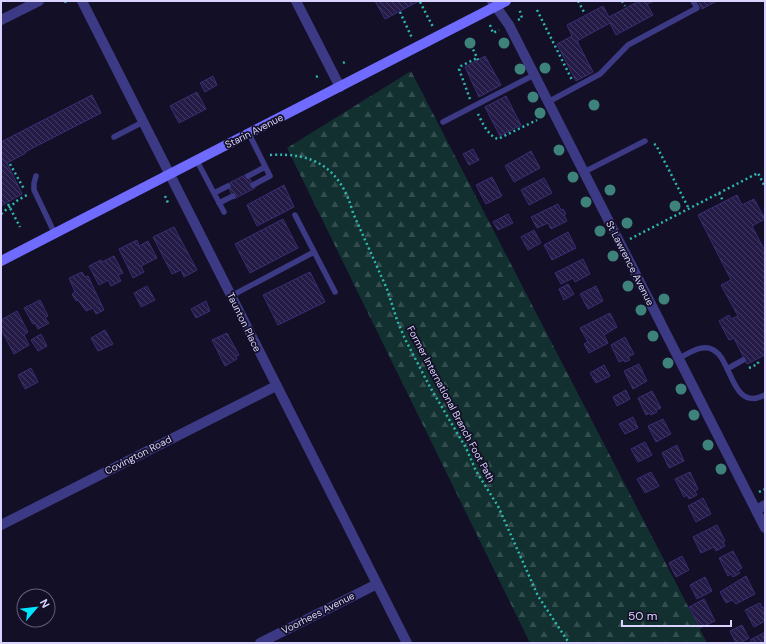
<svg xmlns="http://www.w3.org/2000/svg" width="766" height="644" font-family="'DM Sans',sans-serif">
  <defs>
    <pattern id="forest-firs" width="22" height="20" patternUnits="userSpaceOnUse"><rect width="22" height="20" fill="#12302f"/><path d="M5 1l3.5 6h-7zM16 11l3.5 6h-7z" fill="#344d4e"/></pattern>
    <pattern id="building-back-hatch" width="6" height="6" patternUnits="userSpaceOnUse"><rect width="6" height="6" fill="#241b47"/><path d="M-1 5l2 2M0 0l6 6M5-1l2 2" fill="none" stroke="#433b63"/></pattern>
  </defs>
  <rect width="100%" height="100%" fill="#130f26"/>
  <path fill="url(#forest-firs)" d="M411,71L707,643H530L287,148Z"/>
  <path fill="url(#building-back-hatch)" stroke="#3b2d73" d="M375,1H419L385,19Z
    M639,1H654L647,4L653,15L616,35L610,23L577,41L593,72L576,81L557,44L572,36L567,25L603,6L609,17Z
    M698,1H717L702,9Z
    M485,56L501,85L479,97L465,67Z
    M213,76L217,85L205,92L200,83Z
    M197,92L206,109L179,123L170,106Z
    M92,95L101,113L25,152L26,153L7,163L22,194L1,206V142Z
    M506,96L521,125L500,136L485,107Z
    M473,149L479,160L469,165L463,154Z
    M531,151L540,168L514,182L505,166Z
    M247,174L255,188L234,199L227,184Z
    M492,177L502,196L486,204L476,185Z
    M544,178L552,193L529,205L521,190Z
    M284,185L294,207L257,226L247,205Z
    M737,195L742,205L754,199L765,219L752,226L765,251V355L747,364L734,338L729,340L719,321L729,315L731,319L738,316L721,285L731,280L698,215Z
    M558,204L561,210L563,209L566,214L564,215L567,221L551,229L548,223L537,228L531,217Z
    M508,214L513,223L498,230L493,222Z
    M283,219L298,248L250,273L235,244Z
    M174,227L197,270L184,277L181,270L172,274L153,237Z
    M534,230L541,243L528,250L521,237Z
    M568,232L576,248L552,260L544,245Z
    M137,240L139,246L148,241L157,258L141,266L144,272L133,278L119,249Z
    M114,256L123,273L118,275L121,281L111,286L108,280L99,285L89,266L101,260L102,262Z
    M583,259L590,274L575,282L573,278L561,284L555,273Z
    M82,272L85,277L88,276L104,310L96,314L93,308L86,311L78,300L76,301L72,294L75,292L69,278Z
    M310,272L325,302L278,325L263,295Z
    M568,284L574,294L564,300L559,289Z
    M147,286L155,300L141,307L134,293Z
    M596,286L603,301L588,309L580,294Z
    M40,300L48,316L45,318L49,323L38,329L35,323L33,324L24,308Z
    M206,301L210,311L196,318L191,309Z
    M17,311L28,332L24,335L29,345L14,354L1,329V320Z
    M610,313L617,327L604,335L608,343L589,353L584,344L588,342L580,328Z
    M105,330L113,344L98,351L91,338Z
    M227,333L239,355L236,356L237,359L225,366L212,340Z
    M41,334L47,346L38,351L31,340Z
    M625,337L634,354L628,357L630,360L625,362L624,360L619,362L611,345Z
    M639,364L647,381L633,389L624,371Z
    M604,365L610,376L596,383L590,373Z
    M31,368L38,382L25,389L18,375Z
    M626,390L630,399L617,406L613,397Z
    M652,391L661,408L656,410L657,412L651,415L650,413L646,415L638,398Z
    M633,417L638,428L625,434L619,424Z
    M663,419L671,434L656,442L648,426Z
    M645,442L652,455L638,462L631,449Z
    M677,445L684,461L669,468L662,453Z
    M651,472L659,486L645,493L637,479Z
    M690,472L698,489L695,491L697,495L689,499L687,495L684,497L675,479Z
    M703,498L711,514L696,522L688,506Z
    M717,525L725,541L723,542L725,546L716,551L714,547L701,553L693,537Z
    M733,551L742,568L738,570L740,573L733,577L731,574L728,576L719,558Z
    M682,556L689,570L676,577L669,563Z
    M746,576L755,594L736,604L732,600L726,603L720,592Z
    M705,577L712,591L697,599L690,585Z
    M704,599L715,621L700,628L689,607Z
    M760,603L762,608L765,607V621L754,627L745,610Z
    M742,625L749,638L740,643H736L730,631Z
    M765,632V643H752L750,640Z"/>
  <g fill="none" stroke-linecap="round" stroke-linejoin="round">
    <path stroke="#2fb8b0" stroke-width="2.5" stroke-dasharray="2 3" stroke-linecap="butt" d="M65,1L66,3
      M472,1V2
      M578,1L584,12
      M622,1L625,6
      M420,2L433,27
      M537,10L572,80
      M400,12L412,38
      M518,20L522,18L519,8
      M490,25L493,33L499,30
      M471,45L478,60
      M343,63L345,62
      M316,77L318,76
      M470,99L459,69L461,66L477,58
      M478,114C482,122 488,136 498,139L537,120
      M654,144L656,145L689,209
      M270,155C315,152 341,169 353,213L387,289L397,320L405,339L430,387L466,448L476,471L498,506L538,596L569,643
      M10,164L24,189
      M719,193L723,201
      M165,196L168,203L170,202
      M8,204L20,227
      M1,214L18,200L27,195
      M630,239L758,173L765,187
      M749,368L758,364V360
      M759,492L765,489"/>
    <path stroke="#3d3a85" stroke-width="5.5" d="M548,102L600,74L628,45L697,8L693,1
      M443,122L534,75
      M249,134L270,176L253,185
      M114,137L143,122
      M197,161L224,212
      M584,172L645,141
      M36,176L34,183V190L55,234
      M248,176L265,167
      M214,193L228,186
      M219,203L233,196
      M295,215L335,292
      M231,296L314,252
      M679,358C686,355 694,349 702,348C734,342 726,415 765,395
      M727,369L743,360"/>
    <path stroke="#3d3a85" stroke-width="10" d="M82,1L407,643
      M296,1L340,87
      M492,1L509,25L765,528
      M1,20L39,1
      M756,510L765,505
      M1,525L276,386
      M260,643L377,584"/>
    <path stroke="#6f6bff" stroke-width="10" d="M1,261L506,1"/>
  </g>
  <g fill="#3d827b">
    <circle cx="470" cy="43" r="5.5"/>
    <circle cx="504" cy="43" r="5.5"/>
    <circle cx="545" cy="68" r="5.5"/>
    <circle cx="520" cy="69" r="5.5"/>
    <circle cx="533" cy="97" r="5.5"/>
    <circle cx="594" cy="105" r="5.5"/>
    <circle cx="540" cy="113" r="5.5"/>
    <circle cx="559" cy="150" r="5.5"/>
    <circle cx="573" cy="177" r="5.5"/>
    <circle cx="610" cy="190" r="5.5"/>
    <circle cx="586" cy="202" r="5.5"/>
    <circle cx="675" cy="206" r="5.5"/>
    <circle cx="627" cy="223" r="5.5"/>
    <circle cx="600" cy="231" r="5.5"/>
    <circle cx="613" cy="256" r="5.5"/>
    <circle cx="628" cy="286" r="5.5"/>
    <circle cx="664" cy="299" r="5.5"/>
    <circle cx="641" cy="310" r="5.5"/>
    <circle cx="653" cy="336" r="5.5"/>
    <circle cx="668" cy="363" r="5.5"/>
    <circle cx="681" cy="389" r="5.5"/>
    <circle cx="694" cy="415" r="5.5"/>
    <circle cx="708" cy="445" r="5.5"/>
    <circle cx="721" cy="469" r="5.5"/>
  </g>
  <g text-anchor="middle" dominant-baseline="central" stroke-width="3.5" stroke-linejoin="round" paint-order="stroke">
    <g font-size="10" fill="#d9d4ff" stroke="#130f26">
      <text transform="translate(254 131) rotate(-27)">Starin Avenue</text>
      <text transform="translate(630 263) rotate(63)">St Lawrence Avenue</text>
      <text transform="translate(244 322) rotate(64)">Taunton Place</text>
      <text transform="translate(451 404) rotate(62)">Former International Branch Foot Path</text>
      <text transform="translate(138 455) rotate(-27)">Covington Road</text>
      <text transform="translate(318 613) rotate(-27)">Voorhees Avenue</text>
    </g>
  </g>
  <rect width="766" height="644" fill="none" stroke="#d9d4ff" stroke-width="4"/>
  <g transform="translate(36 608) rotate(62)"><circle r="19" fill="#130f26" stroke="#625e7d"/>
  <path d="M0-3L7 15L0 10L-7 15Z" fill="#00e5ff"/>
  <text y="-6" font-size="11" font-weight="bold" text-anchor="middle" fill="#d9d4ff">N</text>
  </g>
  <path d="M622 620v6h109v-6" fill="none" stroke="#d9d4ff" stroke-width="2"/>
  <text x="628" y="620" font-size="12" fill="#d9d4ff" stroke="#130f26" stroke-width="3" paint-order="stroke">50 m</text>
</svg>
